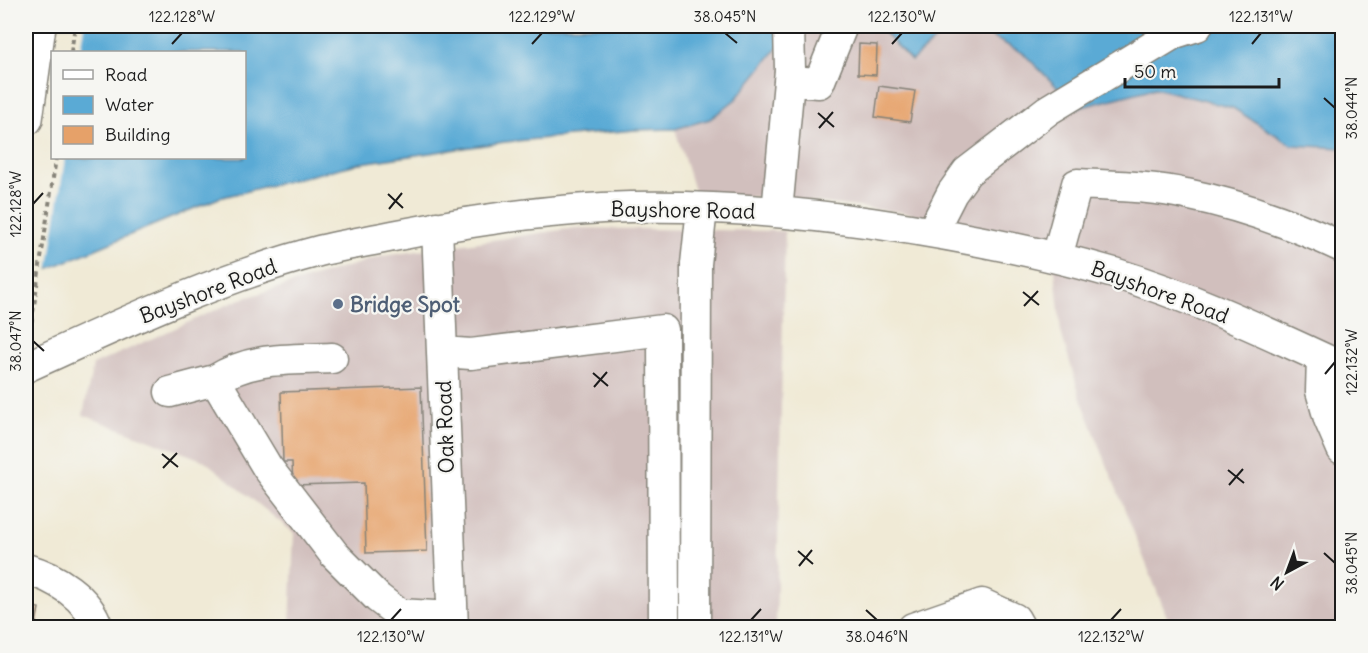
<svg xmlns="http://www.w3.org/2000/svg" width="1368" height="653" font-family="Delius,sans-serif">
  <rect width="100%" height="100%" fill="#f6f6f2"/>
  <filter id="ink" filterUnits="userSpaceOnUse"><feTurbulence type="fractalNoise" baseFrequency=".0167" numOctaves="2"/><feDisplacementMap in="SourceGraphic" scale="12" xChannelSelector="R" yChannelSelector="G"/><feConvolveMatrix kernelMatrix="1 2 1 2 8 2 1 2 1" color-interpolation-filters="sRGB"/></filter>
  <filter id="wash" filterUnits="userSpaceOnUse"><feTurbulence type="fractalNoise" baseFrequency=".008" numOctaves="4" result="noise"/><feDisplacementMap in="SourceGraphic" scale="24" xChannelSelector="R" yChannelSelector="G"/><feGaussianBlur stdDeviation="1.35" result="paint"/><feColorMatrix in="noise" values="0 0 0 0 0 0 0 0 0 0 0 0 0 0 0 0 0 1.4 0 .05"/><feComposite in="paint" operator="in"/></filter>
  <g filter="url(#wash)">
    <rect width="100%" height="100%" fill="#f0ead6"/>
    <path fill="#d1bfbd" d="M795,26H878L911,61L951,26H971L1023,53L1078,108L1155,88L1233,108L1292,145L1342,148V627H1171L1080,396L1061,332L1055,270L969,226L908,213L781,198L695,194L675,129L710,119Z
      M575,228L785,231L776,627H290L294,533L205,461L83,415L93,365L238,300L383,256Z"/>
    <path fill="#5aaad5" stroke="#3b6378" stroke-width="1.5" fill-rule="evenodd" d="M26,26H795L736,99L710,119L675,129L634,130L505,142L361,163L219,198L26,278ZM52,52H244V158H52Z
      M878,26H951L911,61Z
      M971,26H1342V148L1292,145L1233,108L1155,88L1078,108L1023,53Z"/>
    <path fill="#f0ead6" d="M26,26H84L80,52H52V158H65L48,272L26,281Z"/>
    <g id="blocks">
      <path fill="#e6a169" d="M859,44L877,45L876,75L858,74Z
        M879,86L915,91L910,122L875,117Z
        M421,387L427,551L366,553L364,483L293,485L292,462H283L281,392Z
        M26,606L39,608L35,628L26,626Z"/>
    </g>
  </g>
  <g filter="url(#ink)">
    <use href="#blocks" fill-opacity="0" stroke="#868379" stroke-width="1.5"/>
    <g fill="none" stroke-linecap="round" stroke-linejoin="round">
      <g stroke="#868379" stroke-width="33">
        <path id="minor" d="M789,81L819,83L842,26
          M777,212L790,70L789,26
          M437,227L453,628
          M932,232L952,193L967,172L1048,110L1175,33L1197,26
          M1057,257L1077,184C1113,186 1151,186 1186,194C1240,205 1293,224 1342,247
          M442,352L471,354L663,330L664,628
          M332,358C289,360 253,356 215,380L267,467L334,554L378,598L399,614L452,617
          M1322,358L1321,391L1329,419L1342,449
          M26,367C121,324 217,278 319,251C343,245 369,241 393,236C445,226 497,217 550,212C657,201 766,208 872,223C954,235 1034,250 1114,273C1193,297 1268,333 1342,367
          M170,392L215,380
          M26,569C55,577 88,597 98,628
          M695,628L696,264L702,208
          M913,628L982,604L1015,619L1020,628"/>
      </g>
      <g stroke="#868379" stroke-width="36">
        <path id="highway" d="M26,119L39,26"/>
      </g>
      <path stroke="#868379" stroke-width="4" stroke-dasharray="4.5 4.5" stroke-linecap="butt" d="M71,52L75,26
        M29,339L56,158"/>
      <use href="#minor" stroke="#fff" stroke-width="30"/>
      <use href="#highway" stroke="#fff" stroke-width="33"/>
    </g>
  </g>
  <path fill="none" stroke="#1c1c1c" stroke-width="2" d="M725,33L737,43M172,44L182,33M532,44L542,33M892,44L902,33M1252,44L1261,33M1324,98L1335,108M818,113L834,127M819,128L833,112M388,194L403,208M33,204L43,193M389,209L402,193M1023,292L1039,305M1024,306L1038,291M33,341L44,351M593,373L608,386M1325,374L1335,362M594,387L607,372M162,454L178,467M163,468L177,453M1228,470L1244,483M1229,485L1243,469M798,551L813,564M1324,553L1335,563M799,566L812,550M866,610L877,620M391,620L401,609M751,620L761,609M1111,620L1121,609"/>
  <circle fill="#5c6f8a" stroke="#f6f6f2" stroke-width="2" cx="338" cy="304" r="6"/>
  <g text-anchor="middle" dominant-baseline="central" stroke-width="4.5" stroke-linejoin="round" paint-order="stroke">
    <g font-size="21" fill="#1c1c1c" stroke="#f6f6f2">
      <text transform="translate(683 210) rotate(1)">Bayshore Road</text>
      <text transform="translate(208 291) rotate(-21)">Bayshore Road</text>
      <text transform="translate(1160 292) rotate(20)">Bayshore Road</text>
      <text transform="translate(445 427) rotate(-92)">Oak Road</text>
    </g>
    <g font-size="21" font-weight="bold" fill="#4e5e75" stroke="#f6f6f2" text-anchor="start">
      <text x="350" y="304">Bridge Spot</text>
    </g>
  </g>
  <rect width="1368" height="653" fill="none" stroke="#f6f6f2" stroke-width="66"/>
  <rect x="51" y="51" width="195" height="108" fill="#f6f6f2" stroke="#9f9f9c" stroke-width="1.5"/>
  <rect x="63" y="70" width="30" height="9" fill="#ffffff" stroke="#9f9f9c" stroke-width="1.5"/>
  <text x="105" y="81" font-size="18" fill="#1c1c1c">Road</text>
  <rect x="63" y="96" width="30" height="18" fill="#5aaad5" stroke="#9f9f9c" stroke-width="1.5"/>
  <text x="105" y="111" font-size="18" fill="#1c1c1c">Water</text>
  <rect x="63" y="126" width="30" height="18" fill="#e6a169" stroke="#9f9f9c" stroke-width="1.5"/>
  <text x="105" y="141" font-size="18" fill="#1c1c1c">Building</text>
  <g transform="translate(1287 572) rotate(221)" stroke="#f6f6f2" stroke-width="4.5" paint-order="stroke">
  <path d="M0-4.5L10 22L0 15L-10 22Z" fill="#1c1c1c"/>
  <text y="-9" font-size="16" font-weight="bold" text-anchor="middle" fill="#1c1c1c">N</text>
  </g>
  <path d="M1125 78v9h154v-9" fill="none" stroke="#1c1c1c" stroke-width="3"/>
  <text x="1134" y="78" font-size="18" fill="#1c1c1c" stroke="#f6f6f2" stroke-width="4.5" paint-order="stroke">50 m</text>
  <rect x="33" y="33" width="1302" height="587" fill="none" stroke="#1c1c1c" stroke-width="2"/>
  <g font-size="15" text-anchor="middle" fill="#1c1c1c">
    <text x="182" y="22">122.128°W</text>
    <text x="542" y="22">122.129°W</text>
    <text x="725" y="22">38.045°N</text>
    <text x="902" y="22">122.130°W</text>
    <text x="1261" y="22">122.131°W</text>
    <text transform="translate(1352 108) rotate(-90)" y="5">38.044°N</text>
    <text transform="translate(16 204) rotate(-90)" y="5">122.128°W</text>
    <text transform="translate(16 341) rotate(-90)" y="5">38.047°N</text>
    <text transform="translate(1352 362) rotate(-90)" y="5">122.132°W</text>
    <text transform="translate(1352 563) rotate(-90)" y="5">38.045°N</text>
    <text x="391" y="642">122.130°W</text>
    <text x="751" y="642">122.131°W</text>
    <text x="877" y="642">38.046°N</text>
    <text x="1111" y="642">122.132°W</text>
  </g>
</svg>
